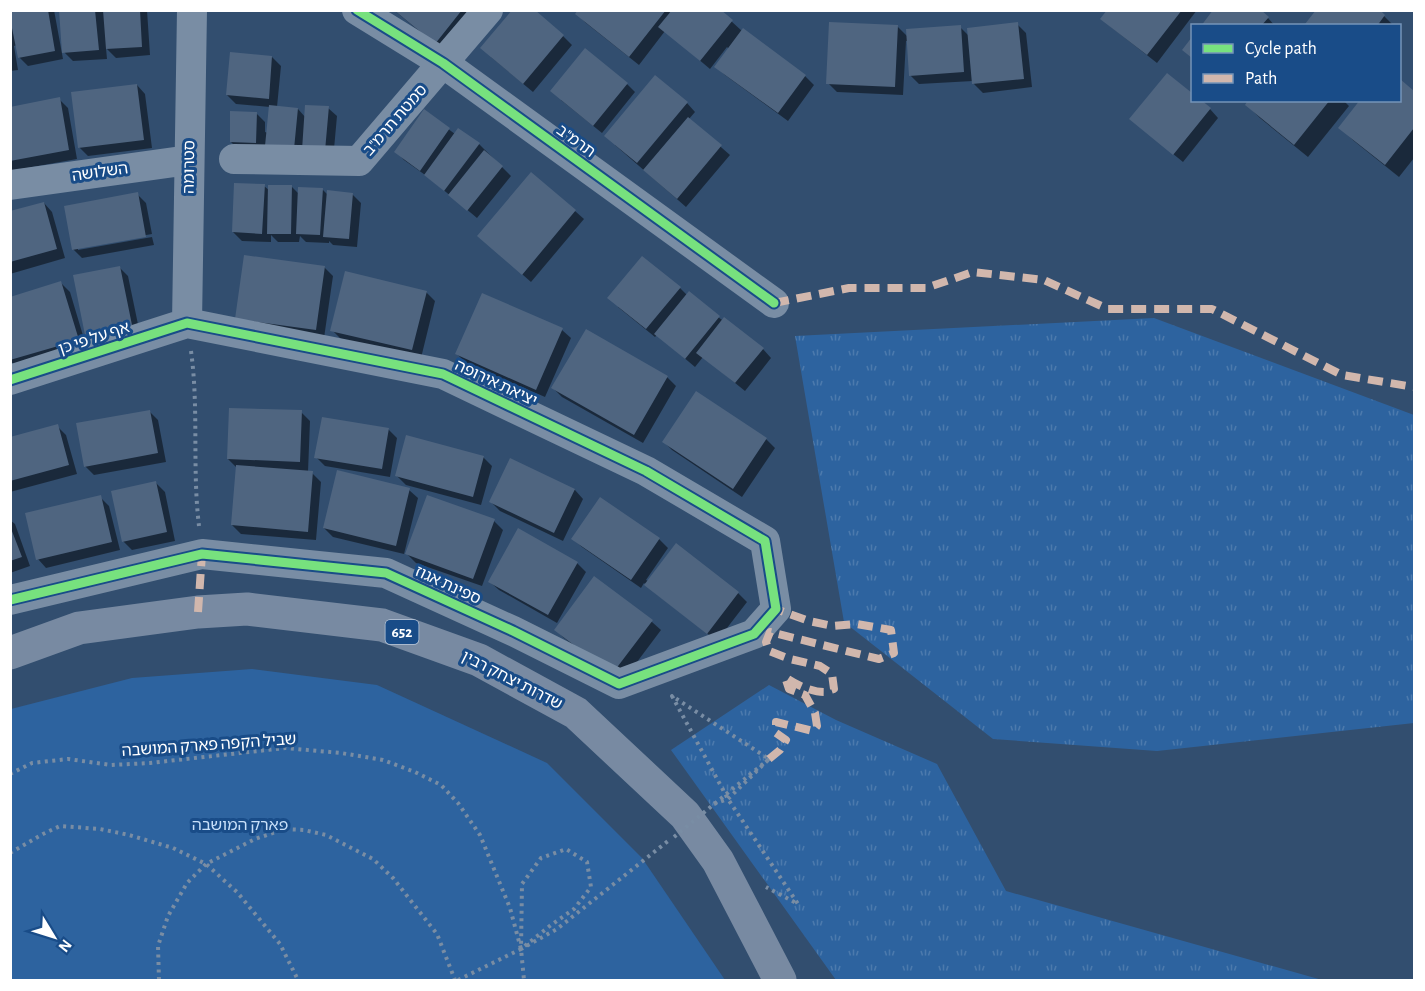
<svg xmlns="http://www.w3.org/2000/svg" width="1425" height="991" font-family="'Alegreya Sans','Noto Sans Hebrew',sans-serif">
  <defs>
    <pattern id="grass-tufts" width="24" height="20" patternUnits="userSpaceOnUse" patternTransform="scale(1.5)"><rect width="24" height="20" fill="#2d639f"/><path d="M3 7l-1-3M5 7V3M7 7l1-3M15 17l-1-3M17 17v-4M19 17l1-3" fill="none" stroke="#4c7aad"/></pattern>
  </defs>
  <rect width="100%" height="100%" fill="#324e6f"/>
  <path fill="url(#grass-tufts)" d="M1154,318L1414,415V723L1157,751L993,739L844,622L795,336Z
    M769,685L836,720L937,764L1006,891L1322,980H836L671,750Z"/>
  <path fill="#2d639f" d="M252,669L377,685L547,763L642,858L725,980H11V709L132,678Z"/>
  <path fill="#0007" d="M11,10H54L63,59L28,66L19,57L17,45L14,46L18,70L10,71Z
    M61,10H147L150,55L116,58L106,48L107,59L73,61L64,52Z
    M394,10H478L444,52Z
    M580,10H668L671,14L719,10L742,31L805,76L814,85L788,121L725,75L716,67L729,49L727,47L710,69L665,31L639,65L586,23L577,14Z
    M1109,10H1197L1157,63L1111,27L1102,19Z
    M1384,16L1393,25L1392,26H1309Z
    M1268,18L1275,26H1203Z
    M1017,24L1026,33L1032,87L983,93L974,84L973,81L919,84L910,75L908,41H906L903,95L837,92L828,83L897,26L908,37L960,27L969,36Z
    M563,36L572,45L533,92L491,57Z
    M272,57L281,66L277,107L298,109L306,118L328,108L337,116L333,160L275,155L265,144V151H240L231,142L256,113L265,122V132L268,133L270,107L236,104L227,95Z
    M1167,75L1192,95V100L1210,109L1218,118L1183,162L1140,127Z
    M1400,81L1414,93V158L1399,177L1354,141L1340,128L1400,100Z
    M627,84L635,92L602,133L561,100Z
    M137,85L145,94L152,148L88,156L79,147Z
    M59,99L68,108L77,159L10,171V108Z
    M1250,100H1343L1349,106L1308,157L1260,118L1247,105Z
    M687,103L695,112L689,119L730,155L686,207L615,145Z
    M424,111L455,134L479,144L511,176L477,218L428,177L404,160L396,151Z
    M264,186L270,191L292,187L299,194L323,190L328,195L352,194L361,203L357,247L333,245L329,241V243L306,242L300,236L299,242H278L271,235V242L242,241L233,232Z
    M137,194L146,203L152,234L78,247V250L152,237L154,245L82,258L73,249Z
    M44,203L52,212L65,258L10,274V213Z
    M575,211L584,219L531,282L479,236Z
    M119,267L128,276L140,334L96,344L87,335Z
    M324,267L333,276L324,338L246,328Z
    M61,283L70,292L87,349L19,369L10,361V298Z
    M680,288L687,295L763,349L771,358L745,391L703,357L695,367L657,335L655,337L618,307Z
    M426,292L435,301L421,358L341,339L332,330Z
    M562,330L571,338L545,397L466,363L457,354Z
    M667,377L676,386L643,443L562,397L553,388Z
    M149,411L158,420L166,462L94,475L85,466Z
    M301,412L310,421L308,472L312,473L321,482L316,540L241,534L232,525L237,468L228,459Z
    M57,426L66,435L77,474L10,492V438Z
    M388,429L397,438L390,477L325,466L316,457Z
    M766,439L775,448L742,497L672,450L664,442Z
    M483,457L492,466L481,505L406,485L397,476Z
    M156,483L165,492L175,541L132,550L123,541Z
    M409,490L418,498L404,554L333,537L324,528Z
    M575,490L583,499L563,541L500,511L491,502Z
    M100,497L109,506L120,550L46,568L38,559Z
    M601,499L659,539L668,548L646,580L648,581L677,545L738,593L747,602L717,641L655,593L644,583L641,588L582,547L573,539Z
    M10,520L15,524L30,566L10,573Z
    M494,521L503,530L482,586L416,563L407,554Z
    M577,563L586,572L557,623L499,590L490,582Z
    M652,622L661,630L622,682L564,638L556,630Z"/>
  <path fill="#4f6580" d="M10,10H48L55,51L18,58L10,18Z
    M59,10H95L99,50L62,53Z
    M103,10H140L142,47L106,49Z
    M394,10H462L435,44Z
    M512,10H535L564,35L523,84L480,48Z
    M578,10H666L629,57L575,14Z
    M672,10H721L733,20L700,61L658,27Z
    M1107,10H1182L1147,55L1100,19Z
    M1213,10H1261L1269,17L1261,26H1201Z
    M1316,10H1380L1385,15L1377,26H1307L1305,24Z
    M829,22L898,25L895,87L826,84Z
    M1018,22L1024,79L972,84L967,28Z
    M961,25L964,72L909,76L906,29Z
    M743,28L806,75L778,113L714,67Z
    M1192,37V58L1182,50Z
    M585,48L628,83L593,126L550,91Z
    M230,52L272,56L269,99L226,95Z
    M1167,73L1192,93V100H1201L1211,108L1173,155L1129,119Z
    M655,75L688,102L637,163L604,136Z
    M1400,79L1414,91V128L1385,165L1338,128L1360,100H1400Z
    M137,84L144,140L78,148L71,92Z
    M60,97L69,150L10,161V107Z
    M1248,100H1330L1294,145L1245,105Z
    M269,105L298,108L294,149L265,146Z
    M305,105L329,106L325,151L302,150Z
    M424,109L450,128L420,171L394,152Z
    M230,111L257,112L256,143L230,142Z
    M688,117L722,145L677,199L643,170Z
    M458,128L480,143L444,191L424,175Z
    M484,150L503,166L467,211L448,195Z
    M531,172L576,210L522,275L477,236Z
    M234,183L265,184L262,234L232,232Z
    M268,185H292L291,234H267Z
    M298,187L323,188L320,235L296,234Z
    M327,190L353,193L349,239L323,237Z
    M138,192L146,237L72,250L64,206Z
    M44,202L57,249L10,262V211Z
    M244,255L325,266L316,330L235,319Z
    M642,256L681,287L646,329L607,298Z
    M120,266L132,325L85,335L73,275Z
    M345,271L427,291L412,350L330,331Z
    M61,281L79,340L10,360V297Z
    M689,291L720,316L685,359L654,334Z
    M482,293L563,328L536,390L455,354Z
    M724,317L764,348L735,383L696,353Z
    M586,329L668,376L634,435L551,388Z
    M696,391L767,438L733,489L662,442Z
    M229,408L302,410L300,462L227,459Z
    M150,410L158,453L84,467L76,423Z
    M322,417L389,428L382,469L314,458Z
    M58,424L69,465L10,481V437Z
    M406,435L484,456L473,497L395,476Z
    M510,458L575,489L554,533L489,502Z
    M236,465L313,471L308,532L231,525Z
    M337,470L410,488L396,546L323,528Z
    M156,481L167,532L122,542L111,491Z
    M101,495L112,542L36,560L25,513Z
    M427,495L495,519L473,579L405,554Z
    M600,497L660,538L631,580L571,539Z
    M10,526L22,557L10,561Z
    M518,528L578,562L548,615L488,582Z
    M676,543L739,592L707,634L644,585Z
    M594,576L653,620L612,674L554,630Z"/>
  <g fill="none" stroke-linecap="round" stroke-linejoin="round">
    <path stroke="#798da4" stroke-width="4" stroke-dasharray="3 4.5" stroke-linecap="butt" d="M191,351C199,409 192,468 199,526
      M10,774L32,763L68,759L111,765L150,763L285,748L341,753L383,760L415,772L441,785L458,803L480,835L510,908L521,949L524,980
      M714,804L728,799L769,759L672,696L728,799L798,904L766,887
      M10,853L43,834L60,826L100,829L129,835L173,848L206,864L237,892L280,944L298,980
      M159,980L158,946L168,916L187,883L206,864L255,839L285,829L304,830L326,835L373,859L393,878L437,934L455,980
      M458,980L521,949L551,925L574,909L591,887L587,862L566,849L541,858L522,884L521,949L557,929L668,841"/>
    <path stroke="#798da4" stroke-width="30" d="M357,10L443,63L774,303
      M234,159L359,161L488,10
      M10,185L189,160
      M187,323L192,10
      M10,380L187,323L443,374L646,471L765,541L776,609L754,634L619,684L513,631L386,573L202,554L10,600"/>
    <path stroke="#788aa2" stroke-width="33" d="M10,653L79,628L198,612L247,609L382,625L479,660L576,713L685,815L718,861L780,980"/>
    <path stroke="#798da4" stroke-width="4" stroke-dasharray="3 4.5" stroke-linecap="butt" d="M674,837L769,759"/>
    <path stroke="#d1b7ad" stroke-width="8" stroke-dasharray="15 8" stroke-linecap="butt" d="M774,303L849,288H926L973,272L1044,280L1108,309H1212L1342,375L1414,387
      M198,612L202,554
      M769,759L780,750L786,740L776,733V722L813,731L817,726L815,713L805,695L789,689L785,677C794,684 812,692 824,692C826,692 831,690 834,689L832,674L820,666L790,659L769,651L766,642L770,632L879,659L894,653L891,630L857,624L833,626L809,621L776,609"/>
    <g stroke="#194c88" stroke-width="13">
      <path id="cycleway" d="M357,10L443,63L774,303
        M10,380L187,323L443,374L646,471L765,541L776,609L754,634L619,684L513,631L386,573L202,554L10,600"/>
    </g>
    <use href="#cycleway" stroke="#77e17e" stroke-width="9"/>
  </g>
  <g text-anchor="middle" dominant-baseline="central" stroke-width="6" stroke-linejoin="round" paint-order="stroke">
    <rect fill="#194c88" stroke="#bac9db" stroke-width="1.5" x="385.5" y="620" width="33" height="24" rx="4.5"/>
    <g font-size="15" font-weight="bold" fill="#fff">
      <text x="402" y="632">652</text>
    </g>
    <g font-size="16" fill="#fff" stroke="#194c88">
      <text transform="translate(395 120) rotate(-49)">סמטת תרמ"ב</text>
      <text transform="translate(576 141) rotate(36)">תרמ"ב</text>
      <text transform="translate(189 167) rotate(-89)">סטרומה</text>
      <text transform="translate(100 172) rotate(-8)">השלושה</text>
      <text transform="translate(94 338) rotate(-18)">אף על פי כן</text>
      <text transform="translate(496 383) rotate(25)">יציאת אירופה</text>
      <text transform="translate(448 585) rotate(25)">ספינת אגוז</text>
      <text transform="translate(512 680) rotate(27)">שדרות יצחק רבין</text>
      <text transform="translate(209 745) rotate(-4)">שביל הקפה פארק המושבה</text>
    </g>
    <g font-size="16" fill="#c7dff9" stroke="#194c88">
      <text x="240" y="825">פארק המושבה</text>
    </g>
  </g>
  <rect width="1425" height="991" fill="none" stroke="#ffffff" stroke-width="24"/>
  <rect x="1191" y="24" width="210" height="78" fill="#194c88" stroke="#7594b8" stroke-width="1.5"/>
  <rect x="1203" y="44" width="30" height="9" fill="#77e17e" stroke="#7594b8" stroke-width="1.5"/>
  <text x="1245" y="54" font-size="18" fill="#ffffff">Cycle path</text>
  <rect x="1203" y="74" width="30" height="9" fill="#d1b7ad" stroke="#7594b8" stroke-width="1.5"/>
  <text x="1245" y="84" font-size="18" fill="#ffffff">Path</text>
  <g transform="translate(54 937) rotate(128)" stroke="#194c88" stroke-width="4.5" paint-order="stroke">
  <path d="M0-4.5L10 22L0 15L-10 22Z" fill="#ffffff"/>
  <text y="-9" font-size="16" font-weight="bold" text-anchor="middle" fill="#ffffff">N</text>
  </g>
</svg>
